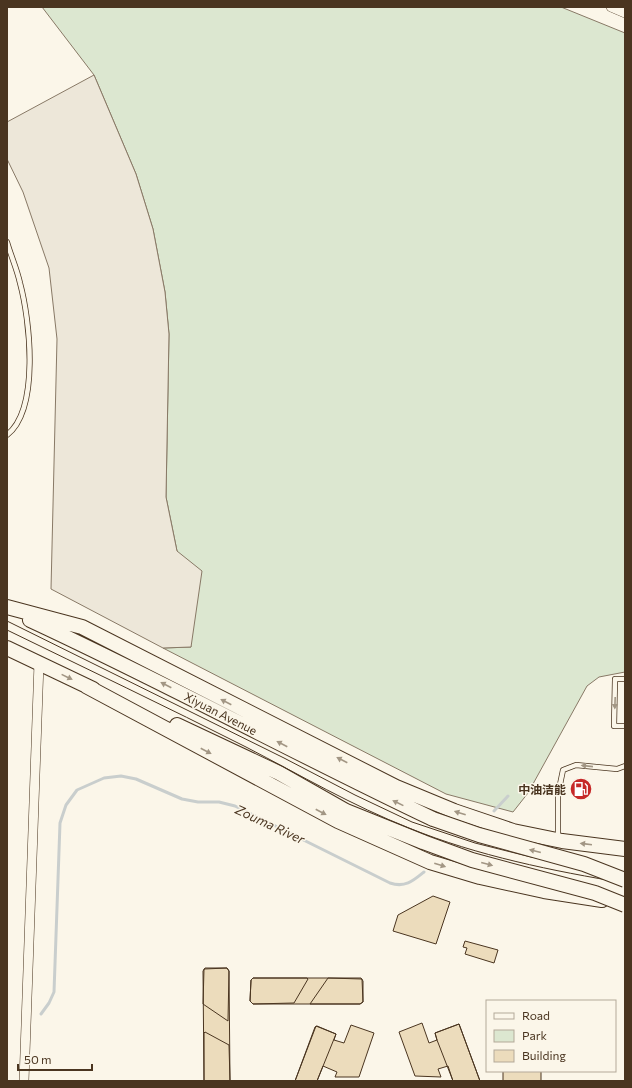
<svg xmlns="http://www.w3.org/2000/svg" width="632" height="1088" font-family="Commissioner,'Noto Sans SC',sans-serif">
  <rect width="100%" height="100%" fill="#fbf6e9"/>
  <path fill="#dce7d0" stroke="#887966" d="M42,7H561L625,33V672L599,677L587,686L528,793L513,812L446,794L163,648L191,647L177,551L166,497L169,334L165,292L153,229L136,174L94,75Z"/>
  <path fill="#ede7d9" stroke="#887966" d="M94,75L136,174L153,229L165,292L169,334L166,497L177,551L202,571L191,647L163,648L51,589L57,339L49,268L23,192L7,159V122Z"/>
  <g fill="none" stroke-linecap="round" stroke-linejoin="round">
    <path stroke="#c9cecd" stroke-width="3" d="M494,811L508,796
      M41,1014L49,1003L54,992L60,823L66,805L77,790L104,778L121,776L136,779L182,799L198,802H219L235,806L390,883C405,888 413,881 424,872"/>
  </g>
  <path fill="#ecdcbc" stroke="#4a3520" d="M433,896L450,902L436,944L393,931L398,915Z
    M465,941L498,950L494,963L465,954L467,948L463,947Z
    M205,968H227L229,971L230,1081H204L203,971Z
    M227,968L229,971L228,1021L203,1004L204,969Z
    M253,978H361L363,981V1002L360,1004H253L250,1001L251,980Z
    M253,978H307L308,979L294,1003L253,1004L250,1001L251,980Z
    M328,978L362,979L363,1002L360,1004H310Z
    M422,1023L429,1043L437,1040L435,1033L459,1024L480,1081H453L448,1066L438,1069L441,1077L415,1076L399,1032Z
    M459,1024L480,1081H453L437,1040L435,1033Z
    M351,1025L374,1033L359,1077H335L337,1072L323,1066L317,1081H295L316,1026L336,1034L334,1040L344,1043Z
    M317,1026L336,1034L317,1081H295L315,1027Z
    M205,1032L229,1045L230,1081H204V1033Z
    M503,1071H541V1081H503Z"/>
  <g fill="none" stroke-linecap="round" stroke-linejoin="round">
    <g stroke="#4a3520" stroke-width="6">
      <path id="service" d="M7,242C11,256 17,269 20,283C30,320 40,409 7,435
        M625,679H615L614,726H625
        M558,838V794L563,770L576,765L617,769L625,766"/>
    </g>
    <g stroke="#4a3520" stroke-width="10">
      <path id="minor" d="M611,7L625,13
        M24,1081L39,663"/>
    </g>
    <g stroke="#4a3520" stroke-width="16">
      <path id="primary" d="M7,607L82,627L396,787L454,811L513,831L562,841L625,849
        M30,620C166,683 298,755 433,819
        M7,648L93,689
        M86,686L338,821L430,862L480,877L544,891L602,900
        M177,725L279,773L346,811L423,842"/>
    </g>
    <use href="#service" stroke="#fbf6e9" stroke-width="4.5"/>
    <use href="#minor" stroke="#fbf6e9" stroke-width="9"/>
    <use href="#primary" stroke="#fbf6e9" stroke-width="14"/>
    <path stroke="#4a3520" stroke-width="1" d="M7,621L284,758L355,795L412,822L475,843L531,857L625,873
      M7,630C87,669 167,707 246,747C300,775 353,806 409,828C478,856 553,871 625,883"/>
    <g stroke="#4a3520" stroke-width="16" stroke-linecap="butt">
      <path id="primary-bridge" d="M433,819L479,835L584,864L625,880
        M423,842L472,860L595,893L625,905"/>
    </g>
    <use href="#primary-bridge" stroke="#fbf6e9" stroke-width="14"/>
  </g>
  <defs><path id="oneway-solid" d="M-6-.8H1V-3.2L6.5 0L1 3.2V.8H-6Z"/></defs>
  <g fill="#a29684">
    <use href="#oneway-solid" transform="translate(67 677) rotate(26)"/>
    <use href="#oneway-solid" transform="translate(166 685) rotate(-153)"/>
    <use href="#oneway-solid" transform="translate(226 702) rotate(-153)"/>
    <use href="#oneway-solid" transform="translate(615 703) rotate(92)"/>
    <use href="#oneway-solid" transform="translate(282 744) rotate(-152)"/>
    <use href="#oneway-solid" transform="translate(206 751) rotate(28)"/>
    <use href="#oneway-solid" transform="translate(342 760) rotate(-153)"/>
    <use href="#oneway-solid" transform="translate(587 766) rotate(-174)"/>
    <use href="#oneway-solid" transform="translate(398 803) rotate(-154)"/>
    <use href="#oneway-solid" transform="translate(321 812) rotate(28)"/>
    <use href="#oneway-solid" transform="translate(460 813) rotate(-162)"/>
    <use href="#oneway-solid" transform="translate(586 844) rotate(-173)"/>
    <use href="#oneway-solid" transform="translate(535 851) rotate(-166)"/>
    <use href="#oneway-solid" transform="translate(487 864) rotate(15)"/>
    <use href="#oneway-solid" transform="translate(440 865) rotate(17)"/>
  </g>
  <defs>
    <g id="fuel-disc" transform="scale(1.15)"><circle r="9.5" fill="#c62828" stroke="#fbf6e9"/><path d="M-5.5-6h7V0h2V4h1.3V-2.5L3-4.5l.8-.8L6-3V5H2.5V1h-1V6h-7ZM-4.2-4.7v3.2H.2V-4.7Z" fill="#fff"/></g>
  </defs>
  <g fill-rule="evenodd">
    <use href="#fuel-disc" x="581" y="789"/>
  </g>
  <g text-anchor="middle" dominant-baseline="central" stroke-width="3" stroke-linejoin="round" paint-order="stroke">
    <g font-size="12" fill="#4a3520" stroke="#fbf6e9">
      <text transform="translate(221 713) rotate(27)">Xiyuan Avenue</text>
    </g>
    <g font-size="12" font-weight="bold" fill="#4a3520" stroke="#fbf6e9" text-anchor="end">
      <text x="566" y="789">中油洁能</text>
    </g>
    <g font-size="13" font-style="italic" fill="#4a3520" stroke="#fbf6e9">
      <text transform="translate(270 824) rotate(25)">Zouma River</text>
    </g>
  </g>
  <rect width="632" height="1088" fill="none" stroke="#4a3520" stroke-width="16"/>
  <rect x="486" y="1000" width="130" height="72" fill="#fbf6e9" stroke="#b4a999"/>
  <rect x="494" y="1013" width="20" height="6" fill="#fbf6e9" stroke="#b4a999"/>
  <text x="522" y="1020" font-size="12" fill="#4a3520">Road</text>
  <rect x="494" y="1030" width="20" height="12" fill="#dce7d0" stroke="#b4a999"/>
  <text x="522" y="1040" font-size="12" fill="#4a3520">Park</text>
  <rect x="494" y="1050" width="20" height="12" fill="#ecdcbc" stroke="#b4a999"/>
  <text x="522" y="1060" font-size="12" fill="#4a3520">Building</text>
  <path d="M18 1064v6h74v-6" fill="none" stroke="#4a3520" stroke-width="2"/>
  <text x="24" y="1064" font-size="12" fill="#4a3520" stroke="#fbf6e9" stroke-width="3" paint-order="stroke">50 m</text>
</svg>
